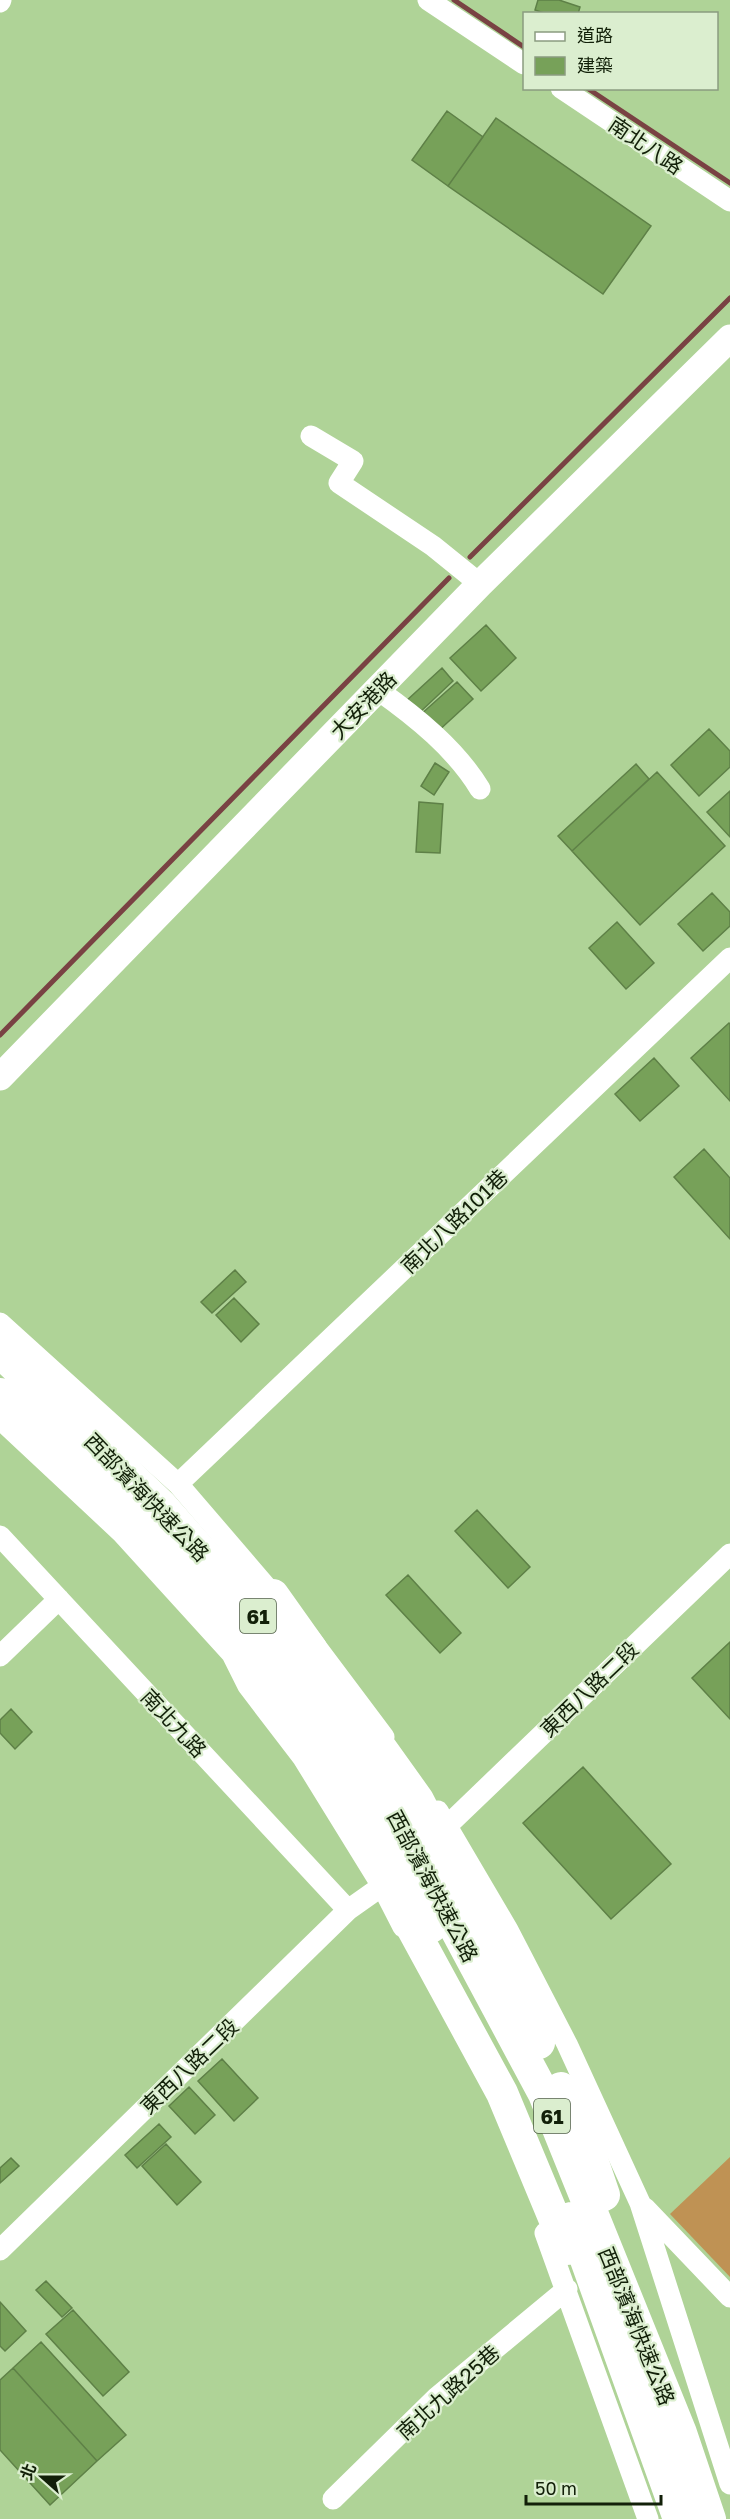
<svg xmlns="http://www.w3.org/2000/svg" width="730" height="2519" font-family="'Golos Text','Noto Sans TC',sans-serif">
  <rect width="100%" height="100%" fill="#afd397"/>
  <path fill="#bf9254" d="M730,2157V2277L670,2214Z"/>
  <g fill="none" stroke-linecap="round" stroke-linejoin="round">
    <path stroke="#794243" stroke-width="5" d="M454,0L524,47
      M587,88L730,183
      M470,557L730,298
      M0,1035L449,578"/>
  </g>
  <path fill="#77a159" stroke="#5e8047" stroke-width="1.5" d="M538,0H559L580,7L578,14H547L535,10Z
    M447,111L483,137L448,186L412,160Z
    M496,118L651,226L603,294L448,186Z
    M486,625L516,658L481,691L450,658Z
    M442,668L453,681L417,715L405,702Z
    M457,682L473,699L435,734L419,716Z
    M709,729L730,751V767L699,796L671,765Z
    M435,763L449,772L434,795L421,786Z
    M636,764L649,779L572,851L558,836Z
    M657,772L725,846L640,925L572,851Z
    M730,791V837L707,812Z
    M419,802L443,804L440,853L416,852Z
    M712,893L730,912V926L703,951L678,924Z
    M617,922L654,963L626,989L589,948Z
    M729,1023L730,1024V1101L691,1058Z
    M654,1058L679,1086L640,1121L615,1094Z
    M704,1149L730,1178V1239L674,1177Z
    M235,1270L246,1282L212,1313L201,1302Z
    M234,1298L259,1324L241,1342L216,1315Z
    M477,1510L530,1567L508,1588L455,1531Z
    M408,1575L461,1633L440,1653L386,1595Z
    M730,1642V1719L692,1678Z
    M11,1709L32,1732L15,1749L0,1733V1720Z
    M583,1767L671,1864L611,1919L523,1823Z
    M222,2059L258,2098L234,2121L198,2081Z
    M189,2087L215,2115L195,2134L169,2106Z
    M159,2124L171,2137L137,2168L125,2155Z
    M166,2144L201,2182L177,2205L142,2166Z
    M11,2158L19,2166L0,2183V2168Z
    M46,2281L72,2308L62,2317L36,2290Z
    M0,2302L26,2331L5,2351L0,2346Z
    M73,2310L129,2372L103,2396L46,2334Z
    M41,2342L126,2435L97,2461L13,2368Z
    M13,2368L97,2461L50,2505L0,2450V2380Z"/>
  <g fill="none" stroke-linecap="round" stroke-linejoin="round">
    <path stroke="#fff" stroke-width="21" d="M428,0L524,64
      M0,2L1,0
      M561,88L730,201
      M311,436L353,461L339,483L433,546L480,584
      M378,690C416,717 456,749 480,789
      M0,1323L178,1484L281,1604
      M0,1419L121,1532L232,1654L248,1686L303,1758L382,1886L403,1927
      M178,1484L730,958
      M0,1536L348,1910
      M309,1637L384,1737
      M0,1656L59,1599
      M438,1811L508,1930L567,2044L640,2203L730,2484
      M448,1825L730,1554
      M645,2208L730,2297
      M545,2233L648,2519
      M0,2250L348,1910L382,1886
      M333,2499L437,2397L567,2289"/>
    <path stroke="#fff" stroke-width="27" d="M0,1077L480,584L730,338"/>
    <path stroke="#fff" stroke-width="32" d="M0,1352L161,1505L290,1652L350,1732L544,2094L681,2433L710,2519
      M0,1394L138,1520L270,1674L326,1747L431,1927
      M273,1595L312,1650
      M368,1730L418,1800L488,1936L539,2043
      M403,1911L502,2093L567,2249
      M561,2088L586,2142L604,2195
      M571,2218L679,2519"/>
  </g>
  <g text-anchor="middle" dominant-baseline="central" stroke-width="4.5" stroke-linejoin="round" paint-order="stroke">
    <g fill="#dbeecf" stroke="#4e5e44" stroke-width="1.5">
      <rect x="240" y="1599" width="36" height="34" rx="4.5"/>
      <rect x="534" y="2099" width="36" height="34" rx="4.5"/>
    </g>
    <g font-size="20" font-weight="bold" fill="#122009">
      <text x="258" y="1616">61</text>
      <text x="552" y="2116">61</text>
    </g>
    <g font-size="21" fill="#122009" stroke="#dbeecf">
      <text transform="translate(646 145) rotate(34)">南北八路</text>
      <text transform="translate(363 705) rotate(-46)">大安港路</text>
      <text transform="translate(454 1221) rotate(-44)">南北八路101巷</text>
      <text transform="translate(147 1497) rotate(46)">西部濱海快速公路</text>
      <text transform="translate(589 1689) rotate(-44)">東西八路二段</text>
      <text transform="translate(174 1723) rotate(47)">南北九路</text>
      <text transform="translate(433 1886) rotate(62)">西部濱海快速公路</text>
      <text transform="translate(189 2066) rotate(-44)">東西八路二段</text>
      <text transform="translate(637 2326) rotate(68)">西部濱海快速公路</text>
      <text transform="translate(448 2392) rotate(-42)">南北九路25巷</text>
    </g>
  </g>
  <rect x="523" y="12" width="195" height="78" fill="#dbeecf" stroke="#8b9c80" stroke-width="1.5"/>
  <rect x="535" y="32" width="30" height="9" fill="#ffffff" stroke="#8b9c80" stroke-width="1.5"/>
  <text x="577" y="42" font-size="18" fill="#122009">道路</text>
  <rect x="535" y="57" width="30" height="18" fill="#77a159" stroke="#8b9c80" stroke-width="1.5"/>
  <text x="577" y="72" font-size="18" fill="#122009">建築</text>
  <g transform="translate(42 2477) rotate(291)" stroke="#dbeecf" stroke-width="4.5" paint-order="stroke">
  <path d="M0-4.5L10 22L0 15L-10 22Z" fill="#122009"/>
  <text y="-9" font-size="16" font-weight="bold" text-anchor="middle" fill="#122009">北</text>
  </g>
  <path d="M526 2495v9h135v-9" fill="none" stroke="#122009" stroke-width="3"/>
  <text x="535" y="2495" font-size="18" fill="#122009" stroke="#dbeecf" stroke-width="4.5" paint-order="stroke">50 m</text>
</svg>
